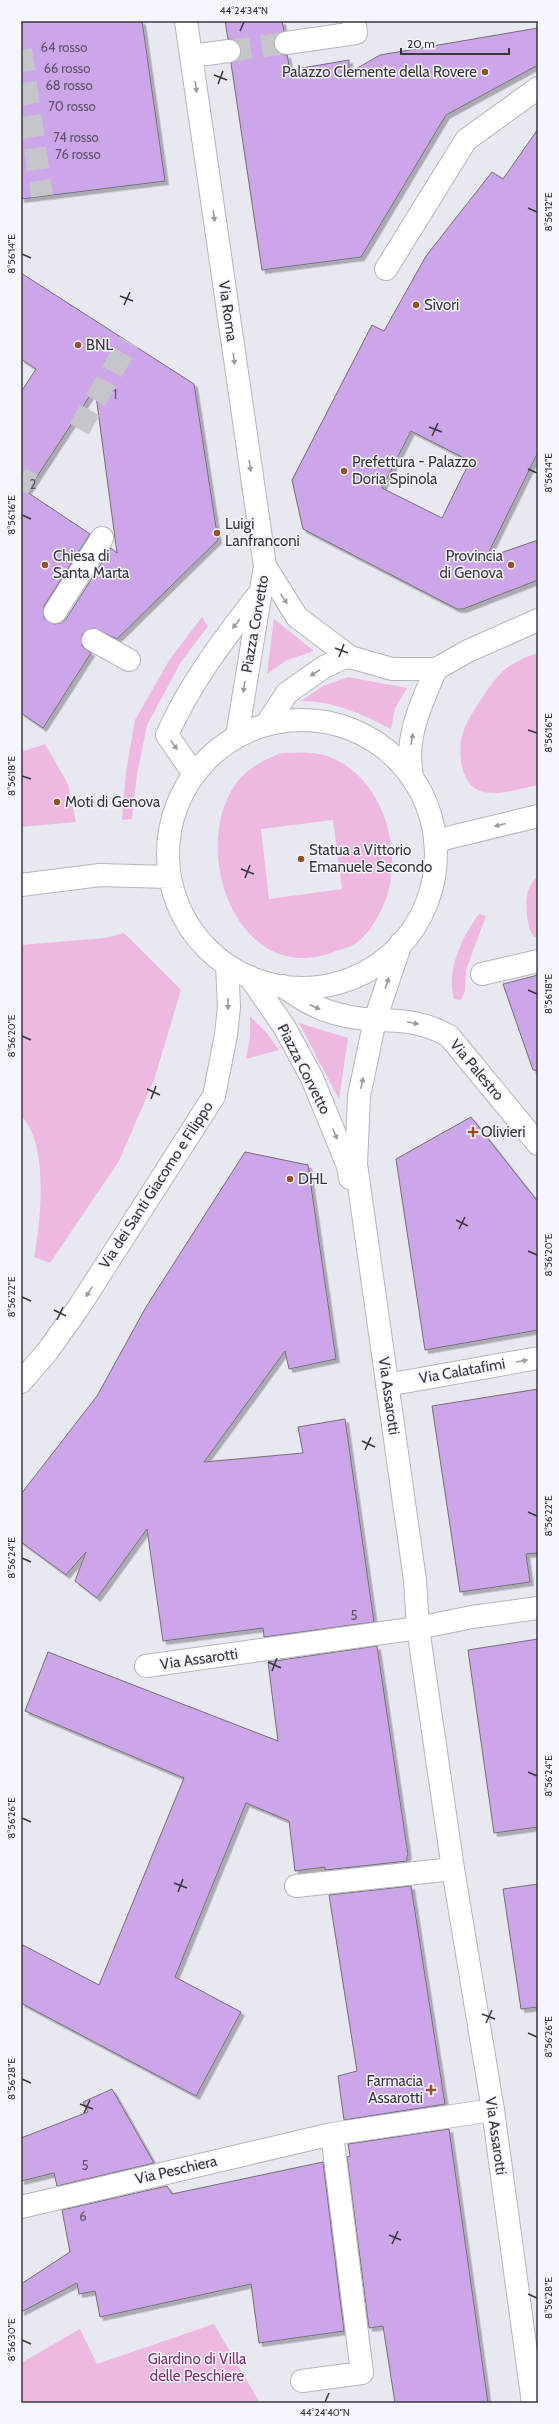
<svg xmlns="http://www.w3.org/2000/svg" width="559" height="2424" font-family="Cabin,sans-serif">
  <defs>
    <filter id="shadow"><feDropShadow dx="3.5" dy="3.5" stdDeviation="0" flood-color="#0004"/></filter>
  </defs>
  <rect width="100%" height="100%" fill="#e8e8f0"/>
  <path fill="#eeb8e0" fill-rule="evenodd" d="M202,617L208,626L181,662L147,725L137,774L132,819L122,820L126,772L135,720L170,659Z
    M274,619L314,651L287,660L267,674Z
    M538,653V785C520,788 495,798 478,790C459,781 457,747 464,730C469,716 492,681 503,671C514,662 525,657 538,653Z
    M348,677L407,688L395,708L391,729C362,714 334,701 301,701L323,686Z
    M45,744L68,784L76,822L21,827V752Z
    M282,753C297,753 313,751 327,756C381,775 403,845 387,896C382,911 370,934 356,943C351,947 342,949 336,951C239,991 187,850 237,782C249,767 265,759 282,753ZM333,820L342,889L269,899L261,829Z
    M538,874V937H534C526,926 525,904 528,891C530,885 535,879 538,874Z
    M479,914L486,916L466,970L465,991L461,1000L454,999C446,970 462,937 479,914Z
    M124,933L181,990L154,1080L119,1161L50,1263L34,1257C41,1221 49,1142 21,1116V945L105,938Z
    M250,1016L266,1032L279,1050L246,1059L250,1037Z
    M299,1023L348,1038L339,1099Z
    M214,2324L260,2403H21V2363L80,2329L97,2364Z"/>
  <path fill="#cda6e9" stroke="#736f76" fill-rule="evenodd" filter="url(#shadow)" d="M21,21H142L165,181L21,199Z
    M225,21H282L284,31L275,38L274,45L281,54L287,55L290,70L349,60V73L380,55L538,28V65L446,115L361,257L262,270L231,63L240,56L241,49L234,40L228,39Z
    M538,129V452L486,558L538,540V580L463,609H457L303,529L292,480L372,325L384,331L426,256L492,172L503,179ZM411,431L470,461L442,518L382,488Z
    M21,273L194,384L218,540L117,639L93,628L82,634V646L91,653L43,728L21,713V392L36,369L21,359ZM95,388L117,553L111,548L66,619L60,623L54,624L44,618V606L90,534L27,492Z
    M538,975V1070H533L503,984Z
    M471,1117L538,1202V1330L425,1350L396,1159Z
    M245,1152L308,1165L336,1359L289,1369L285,1351L204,1462L303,1453L298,1427L345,1419L374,1622L264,1637L263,1628L163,1641L147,1529L97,1598L75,1581L86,1552L66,1575L21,1542V1494L97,1396L146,1307Z
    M538,1389V1553L526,1554L530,1582L460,1592L432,1406Z
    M538,1639V1827L494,1833L468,1650Z
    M377,1646L408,1855L407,1856V1861L325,1870V1867L295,1871L289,1821L246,1803L175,1977L241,2012L196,2096L21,2003V1944L99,1985L184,1778L25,1711L48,1652L278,1741L268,1662Z
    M538,1884V2007L521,2009L503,1889Z
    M411,1886L445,2104L344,2120L338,2076L357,2071L329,1895Z
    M112,2089L154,2163L57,2186L54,2173L21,2181V2138L88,2112L83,2102Z
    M449,2129L488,2403H395L383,2326L369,2328L347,2157L350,2156L348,2144Z
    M323,2162L344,2331L259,2343L251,2284L100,2317L95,2291L79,2294L77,2283L21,2312V2284L70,2252L62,2210L167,2186L172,2194Z"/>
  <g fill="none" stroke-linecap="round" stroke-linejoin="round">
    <path stroke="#c5c5cc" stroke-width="22" stroke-dasharray="22 11" stroke-linecap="butt" d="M21,50L42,196
      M229,51L286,43
      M79,429L129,342
      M21,478L33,484"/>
    <g stroke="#b5b5bd" stroke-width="24">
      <path id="minor" d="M186,21L265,566L237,736
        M286,43L356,33L354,21
        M191,56L229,51
        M386,269L466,140L538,88
        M265,566L297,617L350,657
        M55,612L102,538
        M93,640L129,660
        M194,774L167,735C190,683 223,640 258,595
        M435,841L538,816
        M482,974L538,961
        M375,1020C401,1020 425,1022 449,1036L538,1144
        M387,1385L538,1358
        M146,1666L418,1628L472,1617L538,1608
        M296,1886L453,1869
        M21,2207L332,2134L493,2110
        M302,2381L362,2373L332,2134"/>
    </g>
    <g stroke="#b5b5bd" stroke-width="24">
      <path id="major" d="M168 854a134 134 0 1 1 268 0a134 134 0 1 1-268 0Z
        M266,725L287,693L324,667L341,659L350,657L392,669H436L468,651L538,620
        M412,778C411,770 410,761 410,753C411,724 425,695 436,669
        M21,885L100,875L170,877
        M401,943L375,1020L359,1096L356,1164L415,1580L418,1628L453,1869L493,2110L533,2403
        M250,977L285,1028L312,1078L348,1166L350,1178
        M283,986C314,1009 336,1017 375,1020
        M21,1382L47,1352L79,1307L214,1096L226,1035L229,1007L227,965"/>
    </g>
    <use href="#minor" stroke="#fff" stroke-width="22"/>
    <use href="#major" stroke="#fff" stroke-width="22"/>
  </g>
  <defs><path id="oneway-solid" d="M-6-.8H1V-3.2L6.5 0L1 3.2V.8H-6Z"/></defs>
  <g fill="#9b9b9c">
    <use href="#oneway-solid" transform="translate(196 87) rotate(82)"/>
    <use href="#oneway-solid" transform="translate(214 216) rotate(82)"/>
    <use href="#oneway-solid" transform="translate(234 359) rotate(82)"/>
    <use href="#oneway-solid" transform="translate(250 466) rotate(82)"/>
    <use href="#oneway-solid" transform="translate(284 599) rotate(56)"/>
    <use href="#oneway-solid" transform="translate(236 624) rotate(128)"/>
    <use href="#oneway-solid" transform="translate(315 673) rotate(147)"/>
    <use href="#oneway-solid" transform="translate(244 687) rotate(98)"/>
    <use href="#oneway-solid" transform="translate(412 739) rotate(-79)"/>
    <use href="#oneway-solid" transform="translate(174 745) rotate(55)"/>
    <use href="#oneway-solid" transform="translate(500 825) rotate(166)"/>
    <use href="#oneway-solid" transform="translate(387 983) rotate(-72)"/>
    <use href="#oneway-solid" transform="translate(228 1004) rotate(90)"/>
    <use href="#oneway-solid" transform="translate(315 1007) rotate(25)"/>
    <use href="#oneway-solid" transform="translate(413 1023) rotate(12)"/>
    <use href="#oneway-solid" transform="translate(362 1083) rotate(-78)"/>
    <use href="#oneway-solid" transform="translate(335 1134) rotate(68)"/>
    <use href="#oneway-solid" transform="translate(89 1292) rotate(122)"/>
    <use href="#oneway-solid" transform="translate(522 1361) rotate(-10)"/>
  </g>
  <path fill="none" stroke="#37373a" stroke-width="1.5" d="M240,31L244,22M214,75L227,80M218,84L223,71M528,208L537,212M22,254L31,258M120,296L133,301M124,305L130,292M429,427L442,432M432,436L438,423M528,469L537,473M22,515L31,519M335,648L348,653M339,657L344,644M528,730L537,733M22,776L31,779M241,869L254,874M245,878L250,865M528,990L537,994M22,1036L31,1040M147,1089L160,1095M151,1099L156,1086M456,1220L468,1226M459,1229L465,1217M528,1251L537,1255M22,1297L31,1301M54,1310L66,1316M57,1320L63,1307M362,1441L375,1447M365,1450L371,1437M528,1512L537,1516M22,1558L31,1562M268,1662L281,1668M272,1671L277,1658M528,1772L537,1776M22,1818L31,1822M174,1883L187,1888M178,1892L183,1879M482,2014L495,2019M486,2023L492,2010M528,2033L537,2037M22,2079L31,2083M80,2104L93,2109M84,2113L90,2100M389,2235L401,2240M392,2244L398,2231M528,2294L537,2298M22,2340L31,2344M325,2402L329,2393"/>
  <g fill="#955124" stroke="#f5f5fe" stroke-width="1.5">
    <circle cx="485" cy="72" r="4"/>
    <circle cx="416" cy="305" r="4"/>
    <circle cx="78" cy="345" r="4"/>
    <circle cx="344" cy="471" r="4"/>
    <circle cx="217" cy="533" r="4"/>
    <circle cx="45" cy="565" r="4"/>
    <circle cx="511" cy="565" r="4"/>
    <circle cx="57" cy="802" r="4"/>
    <circle cx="301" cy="859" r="4"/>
    <path d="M471 1126h4v4h4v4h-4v4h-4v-4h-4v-4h4z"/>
    <circle cx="290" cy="1179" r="4"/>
    <path d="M429 2084h4v4h4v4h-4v4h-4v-4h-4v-4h4z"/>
  </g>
  <g text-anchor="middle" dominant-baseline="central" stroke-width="3" stroke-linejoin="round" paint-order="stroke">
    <g font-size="13" fill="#5c5366">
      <text x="64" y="47">64 rosso</text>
      <text x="67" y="68">66 rosso</text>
      <text x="69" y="85">68 rosso</text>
      <text x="72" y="106">70 rosso</text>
      <text x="76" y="137">74 rosso</text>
      <text x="78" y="154">76 rosso</text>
      <text x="115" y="394">1</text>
      <text x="33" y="484">2</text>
      <text x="354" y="1615">5</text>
      <text x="85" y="2165">5</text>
      <text x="83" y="2216">6</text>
    </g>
    <g font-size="15" fill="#37373a" stroke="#f5f5fe" text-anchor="start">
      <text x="477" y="72" text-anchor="end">Palazzo Clemente della Rovere</text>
      <text x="424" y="305">Sìvori</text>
      <text x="86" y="345">BNL</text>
      <text x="352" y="462">Prefettura - Palazzo<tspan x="352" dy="17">Doria Spinola</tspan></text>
      <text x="225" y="524">Luigi<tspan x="225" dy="17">Lanfranconi</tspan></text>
      <text x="53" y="556">Chiesa di<tspan x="53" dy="17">Santa Marta</tspan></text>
      <text x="503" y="556" text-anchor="end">Provincia<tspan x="503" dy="17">di Genova</tspan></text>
      <text x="65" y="802">Moti di Genova</text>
      <text x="309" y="850">Statua a Vittorio<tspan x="309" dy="17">Emanuele Secondo</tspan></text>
      <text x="481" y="1132">Olivieri</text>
      <text x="298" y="1179">DHL</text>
      <text x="423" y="2081" text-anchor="end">Farmacia<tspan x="423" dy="17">Assarotti</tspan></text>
    </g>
    <g font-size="15" fill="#37373a" stroke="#f5f5fe">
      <text transform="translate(228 311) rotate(82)">Via Roma</text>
      <text transform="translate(255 624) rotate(-80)">Piazza Corvetto</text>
      <text transform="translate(304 1069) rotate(63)">Piazza Corvetto</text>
      <text transform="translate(477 1070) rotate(50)">Via Palestro</text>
      <text transform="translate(156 1185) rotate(-57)">Via dei Santi Giacomo e Filippo</text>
      <text transform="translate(462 1371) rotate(-10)">Via Calatafimi</text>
      <text transform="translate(389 1396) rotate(82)">Via Assarotti</text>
      <text transform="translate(199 1659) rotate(-8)">Via Assarotti</text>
      <text transform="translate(496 2136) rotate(82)">Via Assarotti</text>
      <text transform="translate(176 2170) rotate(-13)">Via Peschiera</text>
    </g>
    <g font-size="15" fill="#7f3270" stroke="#f5f5fe">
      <text x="197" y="2359">Giardino di Villa<tspan x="197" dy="17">delle Peschiere</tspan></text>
    </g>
  </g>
  <rect width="559" height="2424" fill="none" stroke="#f5f5fe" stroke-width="44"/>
  <path d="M401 48v6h108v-6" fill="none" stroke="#37373a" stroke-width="2"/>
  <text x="407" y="48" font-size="12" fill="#37373a" stroke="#f5f5fe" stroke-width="3" paint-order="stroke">20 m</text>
  <rect x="22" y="22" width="515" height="2380" fill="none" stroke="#37373a" stroke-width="1.5"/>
  <g font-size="10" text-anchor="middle" fill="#37373a">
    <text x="244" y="14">44°24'34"N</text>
    <text transform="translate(548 212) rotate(-90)" y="4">8°56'12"E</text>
    <text transform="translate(11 254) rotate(-90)" y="4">8°56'14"E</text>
    <text transform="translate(548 473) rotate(-90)" y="4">8°56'14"E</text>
    <text transform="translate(11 515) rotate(-90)" y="4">8°56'16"E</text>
    <text transform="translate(548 733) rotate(-90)" y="4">8°56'16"E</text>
    <text transform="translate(11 776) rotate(-90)" y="4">8°56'18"E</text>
    <text transform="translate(548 994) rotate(-90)" y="4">8°56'18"E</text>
    <text transform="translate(11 1036) rotate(-90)" y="4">8°56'20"E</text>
    <text transform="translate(548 1255) rotate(-90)" y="4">8°56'20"E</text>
    <text transform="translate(11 1297) rotate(-90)" y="4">8°56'22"E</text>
    <text transform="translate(548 1516) rotate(-90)" y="4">8°56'22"E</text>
    <text transform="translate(11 1558) rotate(-90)" y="4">8°56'24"E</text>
    <text transform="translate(548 1776) rotate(-90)" y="4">8°56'24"E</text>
    <text transform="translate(11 1818) rotate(-90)" y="4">8°56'26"E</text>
    <text transform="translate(548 2037) rotate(-90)" y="4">8°56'26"E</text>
    <text transform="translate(11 2079) rotate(-90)" y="4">8°56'28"E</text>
    <text transform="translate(548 2298) rotate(-90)" y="4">8°56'28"E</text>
    <text transform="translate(11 2340) rotate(-90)" y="4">8°56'30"E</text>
    <text x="325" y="2416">44°24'40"N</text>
  </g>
</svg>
